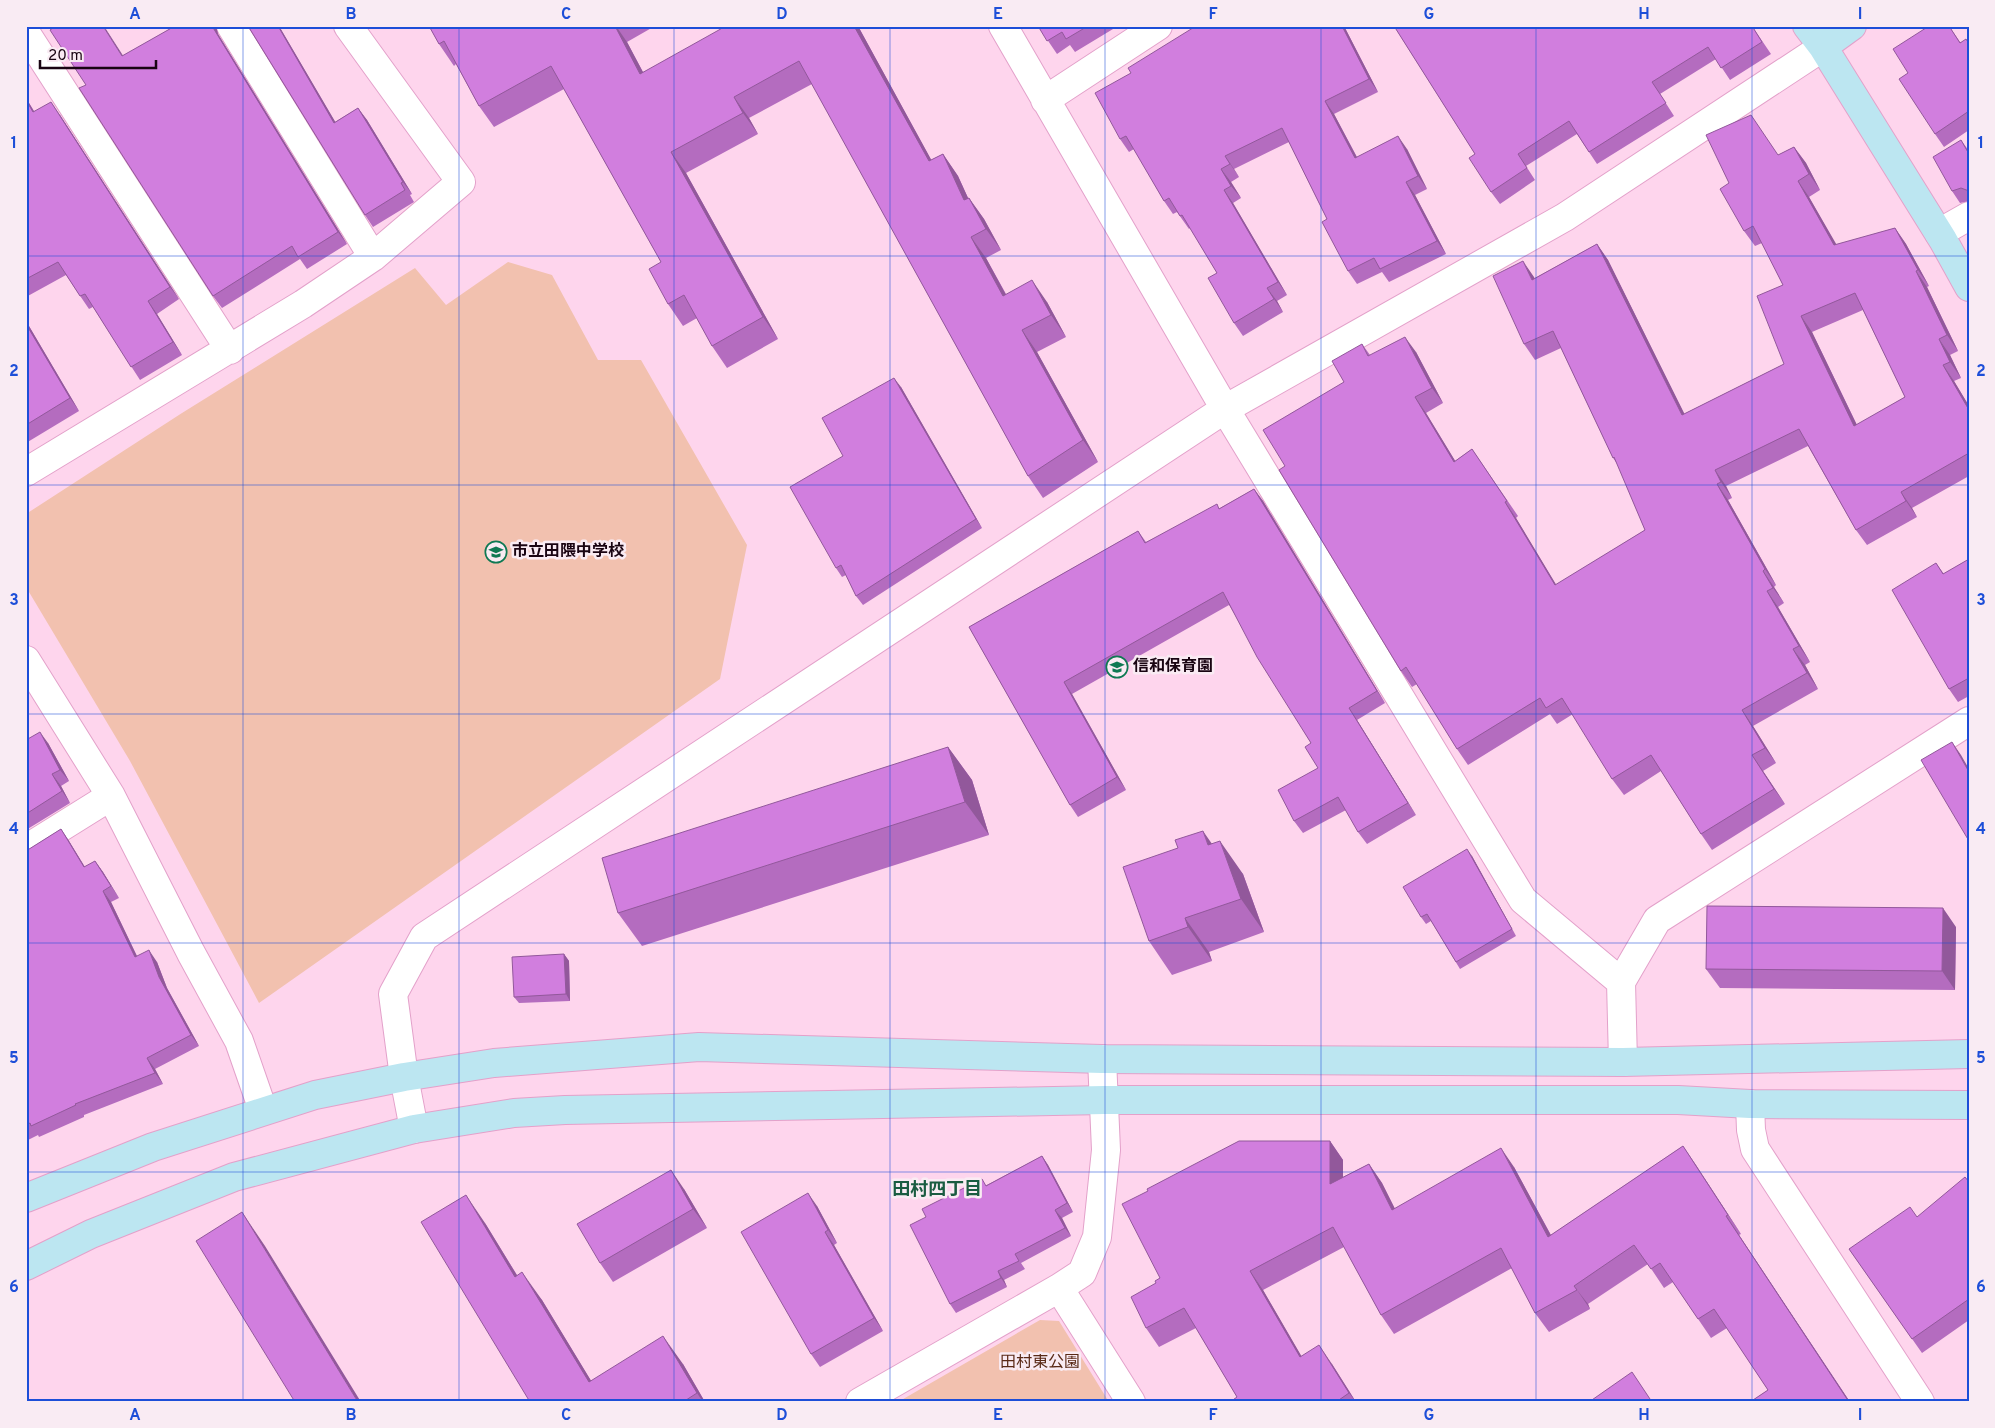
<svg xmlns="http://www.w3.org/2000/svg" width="1995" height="1428" font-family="Overpass,'Noto Sans JP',sans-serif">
  <rect width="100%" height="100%" fill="#fed5ed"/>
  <path fill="#f2c1af" d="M508,262L552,275L598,360H641L747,545L720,679L259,1003L130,761L26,587V514L182,413L415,268L446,305Z
    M1040,1320L1059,1321L1109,1402H898Z"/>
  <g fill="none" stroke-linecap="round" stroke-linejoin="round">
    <g stroke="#e3a1ca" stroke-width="30">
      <path id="street" d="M231,26L373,257
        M1003,26L1225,409L1523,900L1621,982
        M26,33L230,350
        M1045,100L1158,26
        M1939,233L1969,216
        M26,472L303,304L373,257L461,182L348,26
        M26,660L111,796L191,953L239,1041L263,1110
        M26,849L111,796
        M1102,1059L1106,1150L1097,1237L1082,1273L1059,1288L1131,1402
        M1623,1062L1621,982L1657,920L1969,721
        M1750,1104L1751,1130L1755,1149L1920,1402
        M414,1129L404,1077L393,994L424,937L1225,409L1565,217L1823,47
        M860,1402L1059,1288"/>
    </g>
    <g stroke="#e3a1ca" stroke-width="30">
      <path id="secondary" d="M1807,26L1823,47L1943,240L1969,287
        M1823,47L1852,26
        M26,1198L153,1147L315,1095L404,1077L494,1063L699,1047L1102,1059L1623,1062L1969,1054
        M26,1266L91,1234L234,1177L414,1129L514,1113L565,1110L1104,1100H1678L1750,1104L1969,1105"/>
    </g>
    <use href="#street" stroke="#fff" stroke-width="28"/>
    <use href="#secondary" stroke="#bce6f1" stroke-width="28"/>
  </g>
  <path fill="#b46cbf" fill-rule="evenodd" d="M175,26H216L218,34L347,244L307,269L300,259L222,308L213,296L86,85L123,56Z
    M248,26H279L335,122L358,108L367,120L412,194L410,195L414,202L373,227L365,215Z
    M429,26H655L627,42L643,72L858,26L931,160L943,154L958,176L968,198H969L984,219L1001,250L986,258L1006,294L1047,302L1066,337L1037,352L1098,462L1043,498L1028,476L812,84L749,118L758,134L686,173L778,339L727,368L712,346L697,318L683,326L668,304L661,262L564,89L494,127L479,106L456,64L454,66L439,44Z
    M1038,26H1118L1075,52L1070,45L1057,54Z
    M1344,26L1378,92L1334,114L1357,157L1407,149L1427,189L1415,195L1446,254L1389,282L1382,272L1357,284L1348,271L1327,219L1289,142L1234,169L1239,177L1231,182L1241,198L1233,203L1287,295L1277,301L1283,312L1243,336L1234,323L1217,273L1190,228L1189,229L1177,212L1173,214L1164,201L1134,149L1129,152L1120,139L1131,73Z
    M1394,26H1752L1771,54L1730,80L1716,59L1660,94L1674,116L1597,164L1577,134L1526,166L1535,180L1500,204L1491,192L1475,154Z
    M1929,26H1949L1960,42L1969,43V130L1944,147L1935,134L1908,73Z
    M26,98L34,111L60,115L179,299L157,314L182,355L140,380L93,307L89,309L66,275L26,297Z
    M1961,140L1969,151V201L1960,203L1952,191Z
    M1794,147L1806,163L1820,190L1809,197L1836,245L1895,228L1906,244L1929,286L1927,287L1958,351L1950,355L1961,378L1954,381L1969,406V476L1912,508L1917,517L1867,545L1856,530L1808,446L1726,486L1732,498L1728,500L1776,585L1774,587L1784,603L1778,607L1810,662L1805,665L1818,689L1753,726L1776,763L1763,771L1785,804L1712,850L1701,834L1661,771L1624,795L1612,779L1573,714L1557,724L1550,714L1468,765L1457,749L1417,684L1412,687L1401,671L1285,466L1344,382L1362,344L1370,355L1416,352L1443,403L1426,413L1455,461L1472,449L1518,516L1516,518L1556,585L1645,530L1618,465L1613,458L1561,348L1535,360L1524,344L1535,278L1597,244L1608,260L1684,414L1784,364L1783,285L1762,243L1755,246L1744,231L1778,155ZM1863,310L1905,397L1857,425L1812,332Z
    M26,321L79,411L26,443Z
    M901,387L982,528L863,605L856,596L846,575L842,577L836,568L843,456Z
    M1254,489L1263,501L1385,703L1357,720L1416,815L1367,844L1358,832L1346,810L1303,833L1294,821L1318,768L1311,743L1229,605L1072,694L1126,790L1078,817L1070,805L969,627L1138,531L1146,542L1220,508Z
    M1969,559V696L1958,702L1949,689L1936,563L1944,574Z
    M26,740L48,743L69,781L61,786L70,803L26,830Z
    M948,747L972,780L989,835L642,946L618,913Z
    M61,829L69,841L85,867L95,861L103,872L119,898L111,902L137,956L157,962L167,988L199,1046L155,1069L163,1084L84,1115V1117L39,1137L38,1135L26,1141V851Z
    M1212,844L1243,874L1264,932L1209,952L1212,961L1172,975L1149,941Z
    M1472,856L1516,936L1460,969L1431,921L1426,924L1421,917Z
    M1956,927L1955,990L1720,988L1706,969Z
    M564,954L569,961L570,1001L519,1003L514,997Z
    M1330,1141L1343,1160V1177L1369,1164L1382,1183L1395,1209L1514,1167L1551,1235L1683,1146L1741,1234L1739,1235L1850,1402H1750L1768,1390L1727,1328L1711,1338L1673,1282L1664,1288L1648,1264L1588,1304L1590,1309L1549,1332L1535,1313L1512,1268L1394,1334L1381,1315L1344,1247L1263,1290L1301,1356L1332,1364L1356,1402H1230L1237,1397L1196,1328L1159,1347L1146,1328L1156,1283L1160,1278L1148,1191Z
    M1042,1156L1048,1165L1073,1212L1062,1218L1071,1236L1021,1263L1025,1269L1004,1280L1007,1287L956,1313L950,1304L926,1217Z
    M1969,1182V1320L1922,1353L1849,1249L1917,1217Z
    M684,1189L707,1228L613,1282L600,1263Z
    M817,1206L837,1243L834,1245L883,1331L820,1367L811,1354Z
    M485,1223L517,1275L542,1300L591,1381L683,1364L705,1402H530Z"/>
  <path fill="#92589b" d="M103,26H104L131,68L122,56Z
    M212,26H216L218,34L347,244L338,232Z
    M278,26H279L343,135L334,123Z
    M615,26H616L627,42L655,95L640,74Z
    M854,26H858L944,183L929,161Z
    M1342,26H1344L1378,92L1369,79Z
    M734,97L749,118L758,134L743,113Z
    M26,98L42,125L33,112L26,100Z
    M1325,101L1334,114L1364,171L1355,158Z
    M51,102L60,115L179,299L170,287Z
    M358,108L367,120L412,194L403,182Z
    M1398,136L1407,149L1427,189L1418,176Z
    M1794,147L1806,163L1820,190L1809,174Z
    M671,152L686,173L778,339L763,317Z
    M943,154L958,176L979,222L964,200Z
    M1225,156L1234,169L1239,177L1230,164Z
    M1221,169L1231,182L1241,198L1231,186Z
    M1798,181L1809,197L1846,261L1834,245Z
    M1406,182L1415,195L1446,254L1437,241Z
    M1224,190L1233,203L1287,295L1278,282Z
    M969,198L984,219L1001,250L986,229Z
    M1895,228L1906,244L1929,286L1918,270Z
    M971,237L986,258L1018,317L1003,296Z
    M1597,244L1608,260L1693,431L1682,415Z
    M1523,261L1534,277L1543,296L1532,280Z
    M1916,271L1927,287L1958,351L1947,335Z
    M1032,280L1047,302L1066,337L1051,315Z
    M1267,288L1277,301L1283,312L1274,299Z
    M148,301L157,314L182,355L173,342Z
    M1801,316L1812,332L1865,442L1854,426Z
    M26,321L79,411L70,398L26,324Z
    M1022,330L1037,352L1098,462L1083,440Z
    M1405,337L1416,352L1443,403L1432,388Z
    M1939,339L1950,355L1961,378L1950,362Z
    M1943,365L1954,381L1969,406V410Z
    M894,378L901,387L982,528L976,519Z
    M1415,397L1426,413L1465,477L1454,462Z
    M1715,470L1726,486L1732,498L1721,482Z
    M1717,484L1728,500L1776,585L1765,569Z
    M1254,489L1263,501L1385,703L1377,691Z
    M1901,492L1912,508L1917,517L1906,501Z
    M1505,502L1516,518L1566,601L1555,585Z
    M1763,571L1774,587L1784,603L1773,588Z
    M1767,591L1778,607L1810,662L1799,646Z
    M1793,649L1805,665L1818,689L1807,673Z
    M1064,682L1072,694L1126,790L1117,777Z
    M1349,708L1357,720L1416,815L1408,803Z
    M1742,710L1753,726L1776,763L1765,748Z
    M40,732L48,743L69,781L60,770Z
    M1952,742L1961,755L1969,769V772Z
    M948,747L972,780L989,835L965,802Z
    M1752,755L1763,771L1785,804L1774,789Z
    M52,774L61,786L70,803L62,791Z
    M61,829L69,841L92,879L84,867Z
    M1203,831L1226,864L1208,845Z
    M1220,841L1243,874L1264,932L1241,899Z
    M1467,849L1472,856L1516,936L1512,929Z
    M95,861L103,872L119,898L111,886Z
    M103,891L111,902L143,969L135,957Z
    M1943,908L1956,927L1955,990L1942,971Z
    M1185,918L1209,952L1212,961L1188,927Z
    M149,950L157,962L167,988L199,1046L191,1035L159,977Z
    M564,954L569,961L570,1001L566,994Z
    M147,1058L155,1069L163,1084L155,1073Z
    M1330,1141L1343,1160V1202L1330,1184Z
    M1683,1146L1696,1165L1741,1234L1728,1215Z
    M1501,1148L1514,1167L1562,1256L1548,1237Z
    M1042,1156L1048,1165L1073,1212L1067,1203Z
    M1369,1164L1382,1183L1405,1229L1392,1210Z
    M671,1170L684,1189L707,1228L693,1209Z
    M808,1193L817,1206L837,1243L828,1230Z
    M466,1195L485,1223L535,1305L515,1277Z
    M1055,1210L1062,1218L1071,1236L1065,1228Z
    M242,1212L265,1246L361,1402H358Z
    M1726,1216L1739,1235L1850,1402H1849Z
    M825,1232L834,1245L883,1331L874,1318Z
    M998,1271L1004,1280L1007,1287L1001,1278Z
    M1250,1271L1263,1290L1313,1376L1300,1357Z
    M522,1272L542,1300L604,1402L589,1382Z
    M1574,1286L1588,1304L1590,1309L1577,1290Z
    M663,1336L683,1364L705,1402H703L697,1393Z
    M1319,1345L1332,1364L1356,1402L1349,1393Z"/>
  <path fill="#d17ede" stroke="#92589b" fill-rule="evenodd" d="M56,26H103L122,56L175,26H212L338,232L298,257L292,246L213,296L79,88L86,85L50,30Z
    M248,26H278L334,123L358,108L403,182L401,183L405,190L365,215Z
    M429,26H615L640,74L726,26H854L929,161L943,154L964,200L969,198L986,229L971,237L1003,296L1032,280L1051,315L1022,330L1083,440L1028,476L799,61L734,97L743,113L671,152L763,317L712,346L684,295L668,304L649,269L661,262L551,66L479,106L444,41L439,44Z
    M1038,26H1088L1066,39L1062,32L1047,41Z
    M1196,26H1342L1369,79L1325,101L1355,158L1398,136L1418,176L1406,182L1437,241L1380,269L1374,258L1348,271L1322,222L1327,219L1282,128L1225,156L1230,164L1221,169L1231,186L1224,190L1278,282L1267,288L1274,299L1234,323L1208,278L1217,273L1182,215L1180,216L1169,198L1164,201L1126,136L1120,139L1095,93L1131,73L1128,68Z
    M1394,26H1752L1762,42L1721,68L1708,47L1652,82L1666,103L1589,152L1569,121L1518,154L1527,168L1491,192L1469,158L1475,154Z
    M1929,26H1949L1960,43L1966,39L1969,44V111L1935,134L1899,79L1908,73L1893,49Z
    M26,100L33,112L51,102L170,287L148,301L173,342L131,367L85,294L80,296L58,262L26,279Z
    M1751,115L1778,155L1794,147L1809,174L1798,181L1834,245L1895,228L1918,270L1916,271L1947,335L1939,339L1950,362L1943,365L1969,410V453L1901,492L1906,501L1856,530L1799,429L1715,470L1721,482L1717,484L1765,569L1763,571L1773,588L1767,591L1799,646L1793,649L1807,673L1742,710L1765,748L1752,755L1774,789L1701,834L1651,755L1612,779L1562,698L1546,708L1540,698L1457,749L1406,667L1401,671L1279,470L1285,466L1263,430L1344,382L1332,361L1362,344L1368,356L1405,337L1432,388L1415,397L1454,462L1472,449L1507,501L1505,502L1555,585L1645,530L1614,457L1613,458L1553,331L1524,344L1493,276L1523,261L1532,280L1597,244L1682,415L1784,364L1757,296L1783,285L1753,226L1744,231L1720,189L1729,183L1706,135ZM1855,293L1905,397L1854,426L1801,316Z
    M1961,140L1969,154V191L1961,188L1952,191L1933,157Z
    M26,324L70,398L26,425Z
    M894,378L976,519L856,596L841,565L836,568L790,487L843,456L822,418Z
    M1254,489L1377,691L1349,708L1408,803L1358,832L1338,797L1294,821L1278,790L1318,768L1305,747L1311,743L1257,657L1223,592L1064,682L1117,777L1070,805L969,627L1138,531L1145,543L1217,504L1219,509Z
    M1969,559V678L1949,689L1892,590L1936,563L1943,574Z
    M40,732L60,770L52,774L62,791L26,814V740Z
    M1952,742L1969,772V841L1921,760Z
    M948,747L965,802L618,913L602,858Z
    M61,829L84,867L95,861L111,886L103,891L135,957L149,950L159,977L191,1035L147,1058L155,1073L75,1104L76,1105L31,1126L30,1123L26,1125V851Z
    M1203,831L1208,845L1220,841L1241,899L1185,918L1188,927L1149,941L1123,867L1178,848L1175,840Z
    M1467,849L1512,929L1456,962L1427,914L1421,917L1403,887Z
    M1707,906L1943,908L1942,971L1706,969Z
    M564,954L566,994L514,997L512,957Z
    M1239,1141H1330V1184L1369,1164L1392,1210L1501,1148L1548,1237L1683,1146L1728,1215L1726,1216L1849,1402H1750L1768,1390L1714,1309L1698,1319L1660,1263L1651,1269L1634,1245L1574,1286L1577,1290L1535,1313L1501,1248L1381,1315L1333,1227L1250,1271L1300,1357L1319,1345L1349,1393L1336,1402H1230L1237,1397L1184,1308L1146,1328L1131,1297L1156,1283L1155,1281L1160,1278L1122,1204L1148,1191L1147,1189Z
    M1042,1156L1067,1203L1055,1210L1065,1228L1015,1254L1019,1261L998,1271L1001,1278L950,1304L910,1225L926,1217L922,1209L982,1179L986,1186Z
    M671,1170L693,1209L600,1263L577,1224Z
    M1965,1177L1969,1182V1299L1912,1339L1849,1249L1910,1207L1917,1217Z
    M808,1193L828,1230L825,1232L874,1318L811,1354L741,1232Z
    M466,1195L515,1277L522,1272L589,1382L663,1336L697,1393L683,1402H530L421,1222Z
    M242,1212L358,1402H295L196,1241Z
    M1632,1372L1652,1402H1589Z"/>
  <path fill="none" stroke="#1d4ed8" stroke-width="1" stroke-opacity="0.55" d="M243,26V1402M459,26V1402M674,26V1402M890,26V1402M1105,26V1402M1321,26V1402M1536,26V1402M1752,26V1402M26,256H1969M26,485H1969M26,714H1969M26,943H1969M26,1172H1969"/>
  <defs>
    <g id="school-ring" transform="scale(1.125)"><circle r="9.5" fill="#f9ebf3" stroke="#0f7953" stroke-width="1.5"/><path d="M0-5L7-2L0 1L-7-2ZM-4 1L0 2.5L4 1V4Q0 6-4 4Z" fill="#0f7953"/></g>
  </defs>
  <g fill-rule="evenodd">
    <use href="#school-ring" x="496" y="552"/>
    <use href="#school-ring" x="1117" y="667"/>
  </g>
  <g text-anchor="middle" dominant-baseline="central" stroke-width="5" stroke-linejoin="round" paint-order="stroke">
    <g font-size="16" font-weight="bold" fill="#190412" stroke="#f9ebf3" text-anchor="start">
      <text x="512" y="552">市立田隈中学校</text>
      <text x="1133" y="667">信和保育園</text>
    </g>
    <g font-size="16" fill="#592916" stroke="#f9ebf3">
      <text x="1040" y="1363">田村東公園</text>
    </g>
    <g font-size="18" font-weight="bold" fill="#1a5c41" stroke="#f9ebf3">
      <text x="937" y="1190">田村四丁目</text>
    </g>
  </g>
  <rect width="1995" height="1428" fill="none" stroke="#f9ebf3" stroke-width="55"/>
  <path d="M40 60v8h116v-8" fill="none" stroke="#190412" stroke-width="2.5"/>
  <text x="48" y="60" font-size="15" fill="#190412" stroke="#f9ebf3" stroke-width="4" paint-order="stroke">20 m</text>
  <rect x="28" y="28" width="1940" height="1372" fill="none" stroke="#1d4ed8" stroke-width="2"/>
  <g font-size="16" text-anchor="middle" font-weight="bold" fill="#1d4ed8">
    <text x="135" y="19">A</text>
    <text x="351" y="19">B</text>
    <text x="566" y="19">C</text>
    <text x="782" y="19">D</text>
    <text x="998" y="19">E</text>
    <text x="1213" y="19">F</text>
    <text x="1429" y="19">G</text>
    <text x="1644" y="19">H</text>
    <text x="1860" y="19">I</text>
    <text x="14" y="148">1</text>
    <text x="1981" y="148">1</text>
    <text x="14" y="376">2</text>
    <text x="1981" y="376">2</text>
    <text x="14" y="605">3</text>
    <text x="1981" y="605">3</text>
    <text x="14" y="834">4</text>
    <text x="1981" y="834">4</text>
    <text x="14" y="1063">5</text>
    <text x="1981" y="1063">5</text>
    <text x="14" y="1292">6</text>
    <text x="1981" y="1292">6</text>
    <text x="135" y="1420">A</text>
    <text x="351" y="1420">B</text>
    <text x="566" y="1420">C</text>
    <text x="782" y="1420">D</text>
    <text x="998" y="1420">E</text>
    <text x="1213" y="1420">F</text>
    <text x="1429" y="1420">G</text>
    <text x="1644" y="1420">H</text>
    <text x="1860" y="1420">I</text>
  </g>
</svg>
